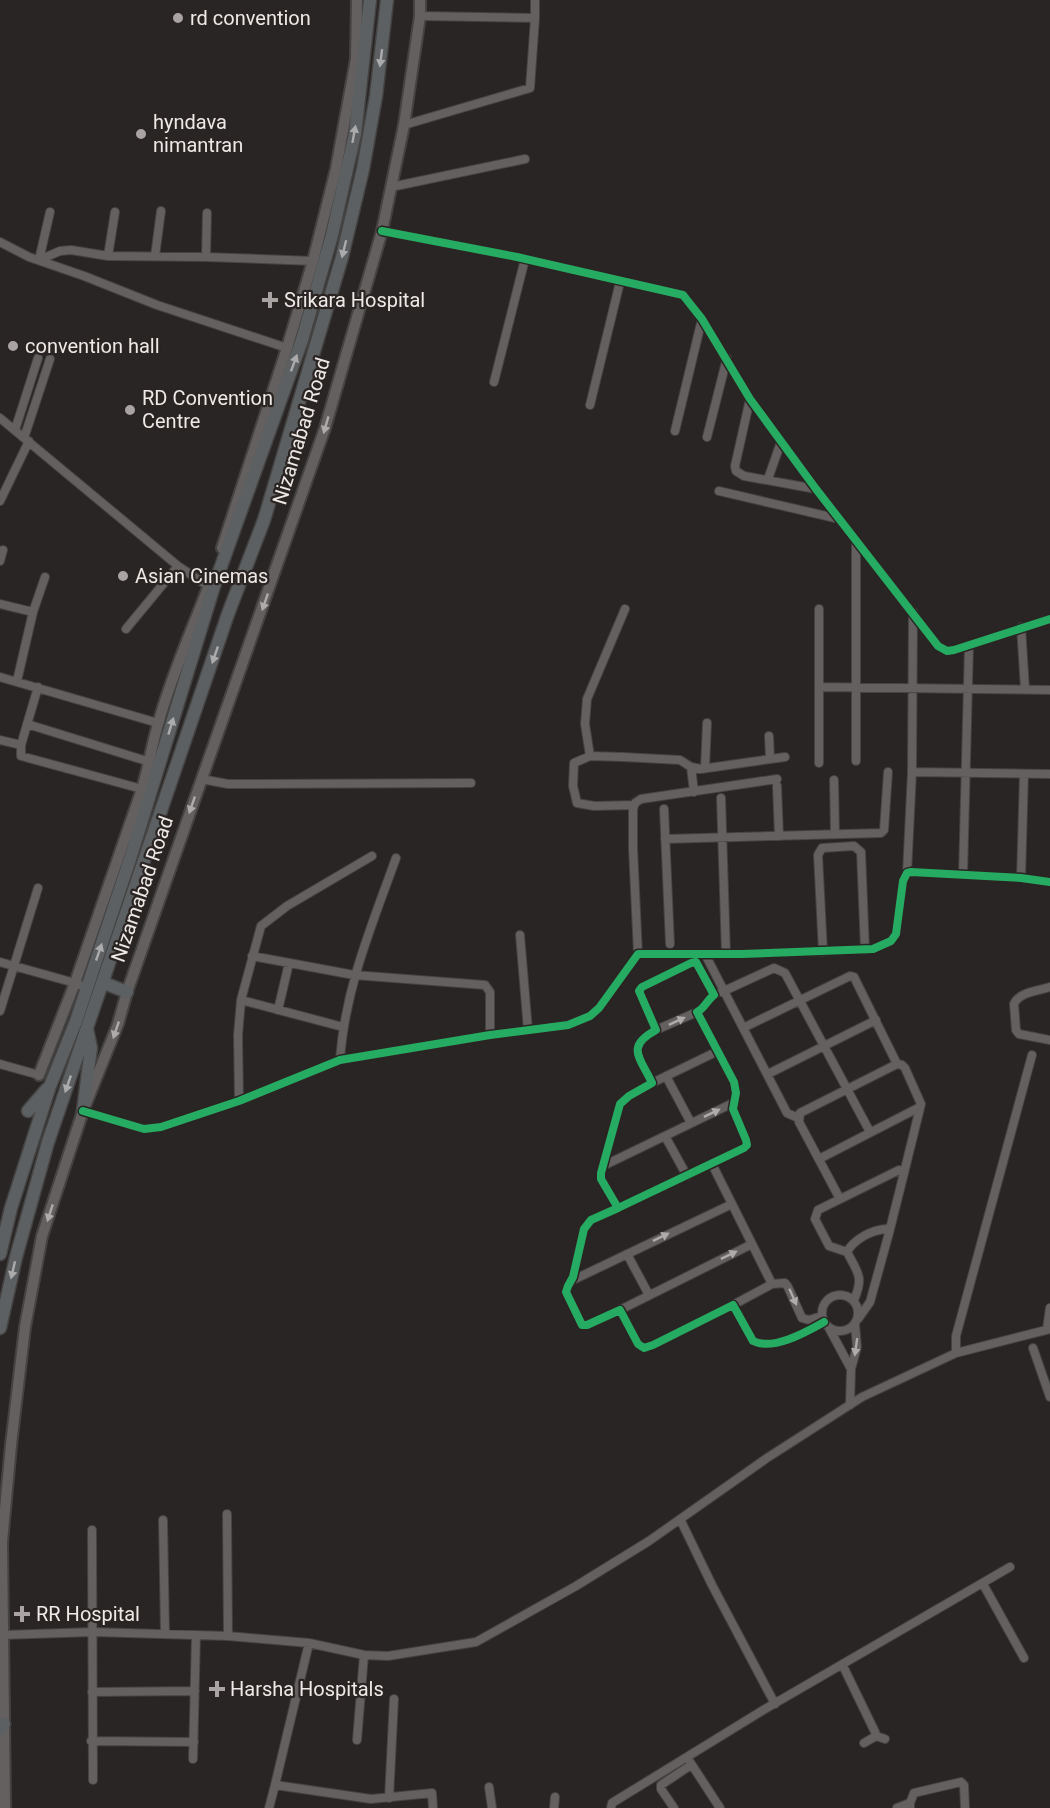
<svg xmlns="http://www.w3.org/2000/svg" width="1050" height="1808" font-family="Roboto,sans-serif">
  <rect width="100%" height="100%" fill="#282524"/>
  <g fill="none" stroke-linecap="round" stroke-linejoin="round">
    <g stroke="#454342" stroke-width="10">
      <path id="minor" d="M535,18V0
        M404,125L530,88L535,18L420,16
        M391,187L525,159
        M382,231L517,257L683,295L702,319L750,399L816,489L938,646L947,651L954,650L1050,619
        M0,242L29,257L84,276L157,305L287,348
        M108,256L115,212
        M155,256L161,211
        M206,257L207,213
        M39,260L60,251L71,250L108,256L206,257L313,261
        M39,260L50,212
        M494,382L525,259
        M750,399L735,466L736,471L744,476L816,489
        M590,405L620,282
        M0,418L178,566L211,588
        M15,430L38,358
        M675,431L702,319
        M707,437L727,358
        M24,438L50,359
        M768,479L781,442
        M719,491L839,519
        M0,501L29,441
        M0,561L3,550
        M0,604L33,612
        M819,609V763
        M1021,627L1025,689
        M126,629L178,566
        M0,677L158,723
        M17,681L33,612L45,577
        M38,687L21,745V756L142,789
        M819,687L1050,690
        M27,724L150,762
        M769,736L770,759
        M0,740L21,745
        M590,756L585,724L587,699L625,609
        M856,761V541
        M691,767L694,792
        M705,768L707,723
        M912,772L1050,774
        M201,779L228,784L471,783
        M834,780L835,834
        M777,786L779,836
        M721,798L726,954
        M634,805L594,806L577,803L573,786L574,763L590,756L623,757L680,760L691,767L701,769L785,757
        M664,809L670,944
        M665,839L881,833L884,830L888,772
        M907,873L912,772L913,612
        M963,875L969,645
        M1021,878L1024,774
        M520,935L528,1030
        M823,952L818,855L822,848L854,846L861,852L865,950
        M638,954L633,848V809L635,803L641,799L777,779
        M705,954L724,991L721,992
        M252,956L354,975L485,985L490,992V1035
        M0,962L75,983L87,988
        M1050,987C1038,991 1019,992 1014,1004L1016,1030L1019,1034L1050,1040
        M241,1000L343,1027
        M278,1010L289,963
        M0,1011L38,888
        M745,1027L850,976L854,977L897,1064
        M656,1030L697,1012
        M340,1060C345,988 372,925 396,858
        M0,1064L39,1075
        M768,1074L876,1020
        M666,1076L691,1123
        M652,1083L718,1051
        M239,1101L238,1035L241,1000L261,926L287,906L372,856
        M83,1111L144,1129L161,1127L239,1101L340,1060L490,1035L568,1025L590,1016L599,1008L638,954H741L873,949L891,941L896,934L903,881L907,873L911,872L1021,878L1050,882
        M798,1118L787,1113L724,991L774,968L785,973L870,1132
        M665,1136L687,1176
        M819,1159L920,1107
        M712,1164L772,1284L785,1283L788,1287L802,1318L809,1320L822,1316
        M603,1166L733,1103
        M840,1199L799,1122L800,1113L897,1064L902,1065L905,1068L921,1104L904,1173
        M618,1208L744,1148L747,1145L746,1140L733,1109L736,1093L734,1082L697,1012C705,1008 707,1000 714,995L696,962L691,963L642,987L639,991L656,1030C625,1047 640,1057 652,1083L629,1096L620,1104L601,1173V1179L618,1208L591,1220L584,1229L573,1277L568,1286L566,1292L582,1325H587L620,1310L638,1344L644,1348L653,1345L733,1305L753,1341C773,1351 806,1332 824,1322
        M847,1252L829,1246L815,1219L818,1210L899,1170L904,1173L889,1233
        M627,1254L649,1295
        M571,1281L732,1204
        M822 1313a18 18 0 1 1 36 0a18 18 0 1 1-36 0Z
        M854,1300C864,1277 858,1273 847,1252C854,1239 872,1230 886,1229L889,1233L870,1302L858,1319
        M733,1305L772,1284
        M620,1310L752,1244
        M829,1328L851,1369
        M1047,1329L1050,1308
        M1033,1348L1050,1397
        M956,1353V1336L1032,1055
        M850,1405L851,1369L857,1347L855,1324
        M227,1514L228,1636
        M680,1519L712,1585L775,1704
        M163,1520L165,1633
        M92,1530L93,1780
        M983,1584L1024,1658
        M3,1635L93,1632L228,1636L309,1643L364,1655L357,1740
        M364,1655L388,1656L476,1642L576,1586L649,1541L767,1458L862,1397L956,1353L1050,1329
        M843,1666L875,1732L876,1736L864,1743
        M92,1692L195,1691
        M876,1736L885,1739
        M91,1741L194,1742
        M193,1759L196,1635
        M690,1762L720,1808
        M275,1785L309,1643
        M489,1787L492,1808
        M389,1798L394,1699
        M269,1808L275,1785L371,1799L432,1793L433,1808
        M554,1808L555,1797
        M611,1808L612,1803L765,1709L1010,1567
        M674,1808L661,1789V1785L691,1765
        M897,1808L910,1803
        M910,1808V1803L914,1793L961,1782L964,1785L965,1808"/>
    </g>
    <g stroke="#454342" stroke-width="14">
      <path id="secondary" d="M222,548L287,348L313,261L336,169L356,59L357,0
        M39,1075L75,983L142,789C149,766 152,743 159,721C172,674 192,630 209,585
        M5,1808L2,1542L11,1445L25,1327L42,1236L83,1111L118,1024L127,992L325,428L382,231L404,125L420,16V0"/>
    </g>
    <g stroke="#454342" stroke-width="15">
      <path id="trunk" d="M104,983L127,992
        M28,1111L47,1089
        M83,1111L91,1048L87,1029
        M0,1254L11,1208L50,1086L76,1021L131,856L214,586L302,340L332,235L355,134L370,0
        M0,1328L16,1257L48,1142L228,614L264,520L342,257L363,169L376,96L387,0
        M0,1730L4,1724"/>
    </g>
    <use href="#minor" stroke="#63605f" stroke-width="8"/>
    <use href="#secondary" stroke="#63605f" stroke-width="10"/>
    <use href="#trunk" stroke="#5c6062" stroke-width="12"/>
    <g stroke="#2a2422" stroke-width="11">
      <path id="cycleway" d="M382,231L517,257L683,295L702,319L750,399L816,489L938,646L947,651L954,650L1050,619
        M83,1111L144,1129L161,1127L239,1101L340,1060L490,1035L568,1025L590,1016L599,1008L638,954H741L873,949L891,941L896,934L903,881L907,873L911,872L1021,878L1050,882
        M618,1208L744,1148L747,1145L746,1140L733,1109L736,1093L734,1082L697,1012C705,1008 707,1000 714,995L696,962L691,963L642,987L639,991L656,1030C625,1047 640,1057 652,1083L629,1096L620,1104L601,1173V1179L618,1208L591,1220L584,1229L573,1277L568,1286L566,1292L582,1325H587L620,1310L638,1344L644,1348L653,1345L733,1305L753,1341C773,1351 806,1332 824,1322"/>
    </g>
    <use href="#cycleway" stroke="#26ab63" stroke-width="8"/>
  </g>
  <defs><path id="oneway-solid" d="M-6-.8H1V-3.2L6.5 0L1 3.2V.8H-6Z" transform="scale(1.5)"/></defs>
  <g fill="#acabac">
    <use href="#oneway-solid" transform="translate(381 58) rotate(97)"/>
    <use href="#oneway-solid" transform="translate(354 134) rotate(-80)"/>
    <use href="#oneway-solid" transform="translate(344 249) rotate(104)"/>
    <use href="#oneway-solid" transform="translate(294 363) rotate(-70)"/>
    <use href="#oneway-solid" transform="translate(215 655) rotate(109)"/>
    <use href="#oneway-solid" transform="translate(171 726) rotate(-73)"/>
    <use href="#oneway-solid" transform="translate(99 952) rotate(-71)"/>
    <use href="#oneway-solid" transform="translate(68 1084) rotate(109)"/>
    <use href="#oneway-solid" transform="translate(13 1270) rotate(103)"/>
  </g>
  <g fill="#afabaa">
    <use href="#oneway-solid" transform="translate(326 425) rotate(106)"/>
    <use href="#oneway-solid" transform="translate(265 602) rotate(109)"/>
    <use href="#oneway-solid" transform="translate(192 805) rotate(109)"/>
    <use href="#oneway-solid" transform="translate(677 1021) rotate(-25)"/>
    <use href="#oneway-solid" transform="translate(116 1030) rotate(109)"/>
    <use href="#oneway-solid" transform="translate(712 1113) rotate(-26)"/>
    <use href="#oneway-solid" transform="translate(50 1213) rotate(108)"/>
    <use href="#oneway-solid" transform="translate(661 1237) rotate(-26)"/>
    <use href="#oneway-solid" transform="translate(729 1255) rotate(-26)"/>
    <use href="#oneway-solid" transform="translate(793 1297) rotate(66)"/>
    <use href="#oneway-solid" transform="translate(856 1347) rotate(98)"/>
  </g>
  <g fill="#a9a4a3" stroke="#2a2422" stroke-width="2">
    <circle cx="178" cy="18" r="6"/>
    <circle cx="141" cy="134" r="6"/>
    <path d="M267 291h6v6h6v6h-6v6h-6v-6h-6v-6h6z"/>
    <circle cx="13" cy="346" r="6"/>
    <circle cx="130" cy="410" r="6"/>
    <circle cx="123" cy="576" r="6"/>
    <path d="M19 1605h6v6h6v6h-6v6h-6v-6h-6v-6h6z"/>
    <path d="M214 1680h6v6h6v6h-6v6h-6v-6h-6v-6h6z"/>
  </g>
  <g text-anchor="middle" dominant-baseline="central" stroke-width="4.5" stroke-linejoin="round" paint-order="stroke">
    <g font-size="20" fill="#eee9e8" stroke="#2a2422" text-anchor="start">
      <text x="190" y="18">rd convention</text>
      <text x="153" y="122">hyndava<tspan x="153" dy="23">nimantran</tspan></text>
      <text x="284" y="300">Srikara Hospital</text>
      <text x="25" y="346">convention hall</text>
      <text x="142" y="398">RD Convention<tspan x="142" dy="23">Centre</tspan></text>
      <text x="135" y="576">Asian Cinemas</text>
      <text x="36" y="1614">RR Hospital</text>
      <text x="230" y="1689">Harsha Hospitals</text>
    </g>
    <g font-size="20" fill="#eee9e8" stroke="#2a2422">
      <text transform="translate(301 431) rotate(-73)">Nizamabad Road</text>
      <text transform="translate(142 889) rotate(-71)">Nizamabad Road</text>
    </g>
  </g>
</svg>
